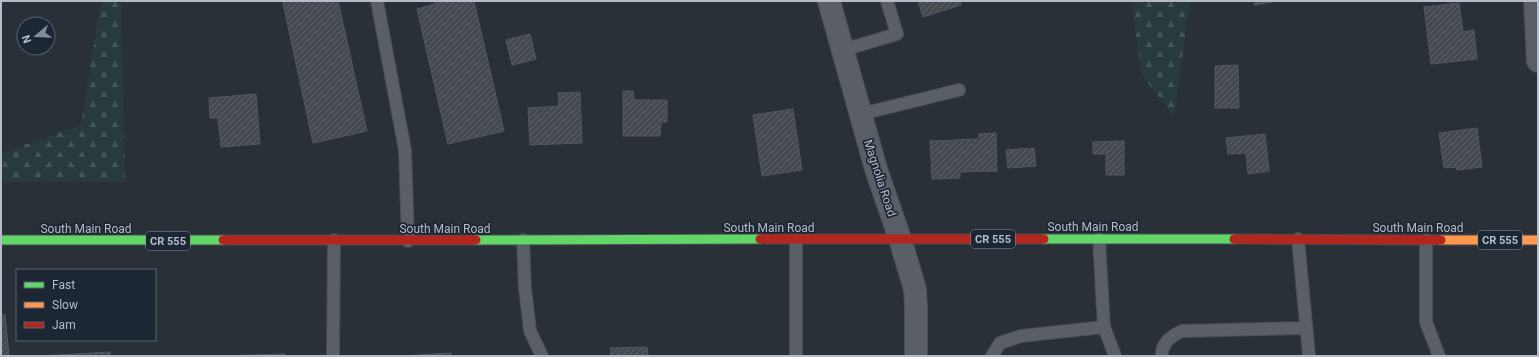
<svg xmlns="http://www.w3.org/2000/svg" width="1539" height="357" font-family="Roboto,sans-serif">
  <defs>
    <pattern id="forest-firs" width="22" height="20" patternUnits="userSpaceOnUse"><rect width="22" height="20" fill="#273a3e"/><path d="M5 1l3.5 6h-7zM16 11l3.5 6h-7z" fill="#445559"/></pattern>
    <pattern id="building-hatch" width="6" height="6" patternUnits="userSpaceOnUse"><rect width="6" height="6" fill="#444950"/><path d="M-1 1l2-2M0 6l6-6M5 7l2-2" fill="none" stroke="#5d6168"/></pattern>
  </defs>
  <rect width="100%" height="100%" fill="#2a3038"/>
  <path fill="url(#forest-firs)" d="M101,1H121L125,182H1V153L81,125Z
    M1131,1H1190L1174,117L1142,75Z"/>
  <path fill="url(#building-hatch)" stroke="#52575f" d="M291,1H338L367,131L313,143L283,3Z
    M435,1H474L504,131L448,144L417,9L435,4Z
    M918,1H960L961,5L923,17Z
    M1254,1H1277L1255,5Z
    M1459,3L1463,32L1474,30L1477,59L1431,64L1424,7Z
    M530,34L536,59L512,65L506,40Z
    M1238,65L1239,108H1215V66Z
    M623,91H633L634,100H667V122H661L660,136H623Z
    M580,92L582,143L530,145L528,108L559,106L558,93Z
    M256,94L260,144L221,147L218,118H210L209,98Z
    M793,109L802,170L762,176L753,115Z
    M1477,128L1482,167L1457,170L1456,167L1444,168L1439,133Z
    M996,133L997,171L960,172V178L932,179L930,141L979,139V134Z
    M1265,134L1269,171L1248,174L1246,153L1228,154L1226,138Z
    M1124,141V175H1106V154H1093V142Z
    M1034,148L1036,166L1008,168L1006,150Z
    M1,315H5L9,356H1Z
    M647,347L648,356H611L610,348Z
    M110,352V356H40Z
    M451,353V356H401Z
    M285,354V356H220Z"/>
  <g fill="none" stroke-linecap="round" stroke-linejoin="round">
    <g stroke="#484c53" stroke-width="14">
      <path id="lane" d="M377,1L405,150L408,241
        M843,50L897,34L887,1
        M861,114L959,90
        M1298,239L1309,356
        M523,240L525,288L530,331L542,356
        M796,240V356
        M1426,240V322L1439,356
        M1104,327L1115,356
        M333,356L334,240
        M992,356L1000,343L1021,336L1104,327L1099,239
        M1162,356C1161,343 1171,336 1182,331L1306,328"/>
    </g>
    <g stroke="#484c53" stroke-width="24">
      <path id="street" d="M829,1L876,169L900,239L915,289L916,307V356
        M1535,1L1538,61"/>
    </g>
    <g stroke="#484c55" stroke-width="11">
      <path id="fast" d="M1044,239H1234
        M1,240H223
        M476,240L760,239"/>
    </g>
    <g stroke="#484c55" stroke-width="11">
      <path id="slow" d="M1441,240H1538"/>
    </g>
    <g stroke="#484c55" stroke-width="11">
      <path id="jam" d="M760,239H1044
        M1234,239L1441,240
        M223,240H476"/>
    </g>
    <use href="#lane" stroke="#5a5e66" stroke-width="12"/>
    <use href="#street" stroke="#5a5e66" stroke-width="22"/>
    <use href="#fast" stroke="#63d668" stroke-width="9"/>
    <use href="#slow" stroke="#ff974d" stroke-width="9"/>
    <use href="#jam" stroke="#b3261e" stroke-width="9"/>
  </g>
  <g text-anchor="middle" dominant-baseline="central" stroke-width="3.5" stroke-linejoin="round" paint-order="stroke">
    <g fill="#1d2633" stroke="#878f9c" stroke-width="1">
      <rect x="971" y="230" width="44" height="18" rx="3"/>
      <rect x="1478" y="231" width="44" height="18" rx="3"/>
      <rect x="146" y="232" width="44" height="18" rx="3"/>
    </g>
    <g font-size="11" font-weight="bold" fill="#b4bcc9">
      <text x="993" y="239">CR 555</text>
      <text x="1500" y="240">CR 555</text>
      <text x="168" y="241">CR 555</text>
    </g>
    <g font-size="12" fill="#b4bcc9" stroke="#1d2633">
      <text transform="translate(880 178) rotate(72)">Magnolia Road</text>
      <text x="1093" y="227">South Main Road</text>
      <text x="769" y="228">South Main Road</text>
      <text x="1418" y="228">South Main Road</text>
      <text x="86" y="229">South Main Road</text>
      <text x="445" y="229">South Main Road</text>
    </g>
  </g>
  <rect width="1539" height="357" fill="none" stroke="#b4bcc9" stroke-width="4"/>
  <rect x="16" y="269" width="140" height="72" fill="#1d2633" stroke="#59626f"/>
  <rect x="24" y="282" width="20" height="6" fill="#63d668" stroke="#59626f"/>
  <text x="52" y="289" font-size="12" fill="#b4bcc9">Fast</text>
  <rect x="24" y="302" width="20" height="6" fill="#ff974d" stroke="#59626f"/>
  <text x="52" y="309" font-size="12" fill="#b4bcc9">Slow</text>
  <rect x="24" y="322" width="20" height="6" fill="#b3261e" stroke="#59626f"/>
  <text x="52" y="329" font-size="12" fill="#b4bcc9">Jam</text>
  <g transform="translate(36 36) rotate(251)"><circle r="19" fill="#1d2633" stroke="#59626f"/>
  <path d="M0-3L7 15L0 10L-7 15Z" fill="#848b96"/>
  <text y="-6" font-size="11" font-weight="bold" text-anchor="middle" fill="#b4bcc9">N</text>
  </g>
</svg>
